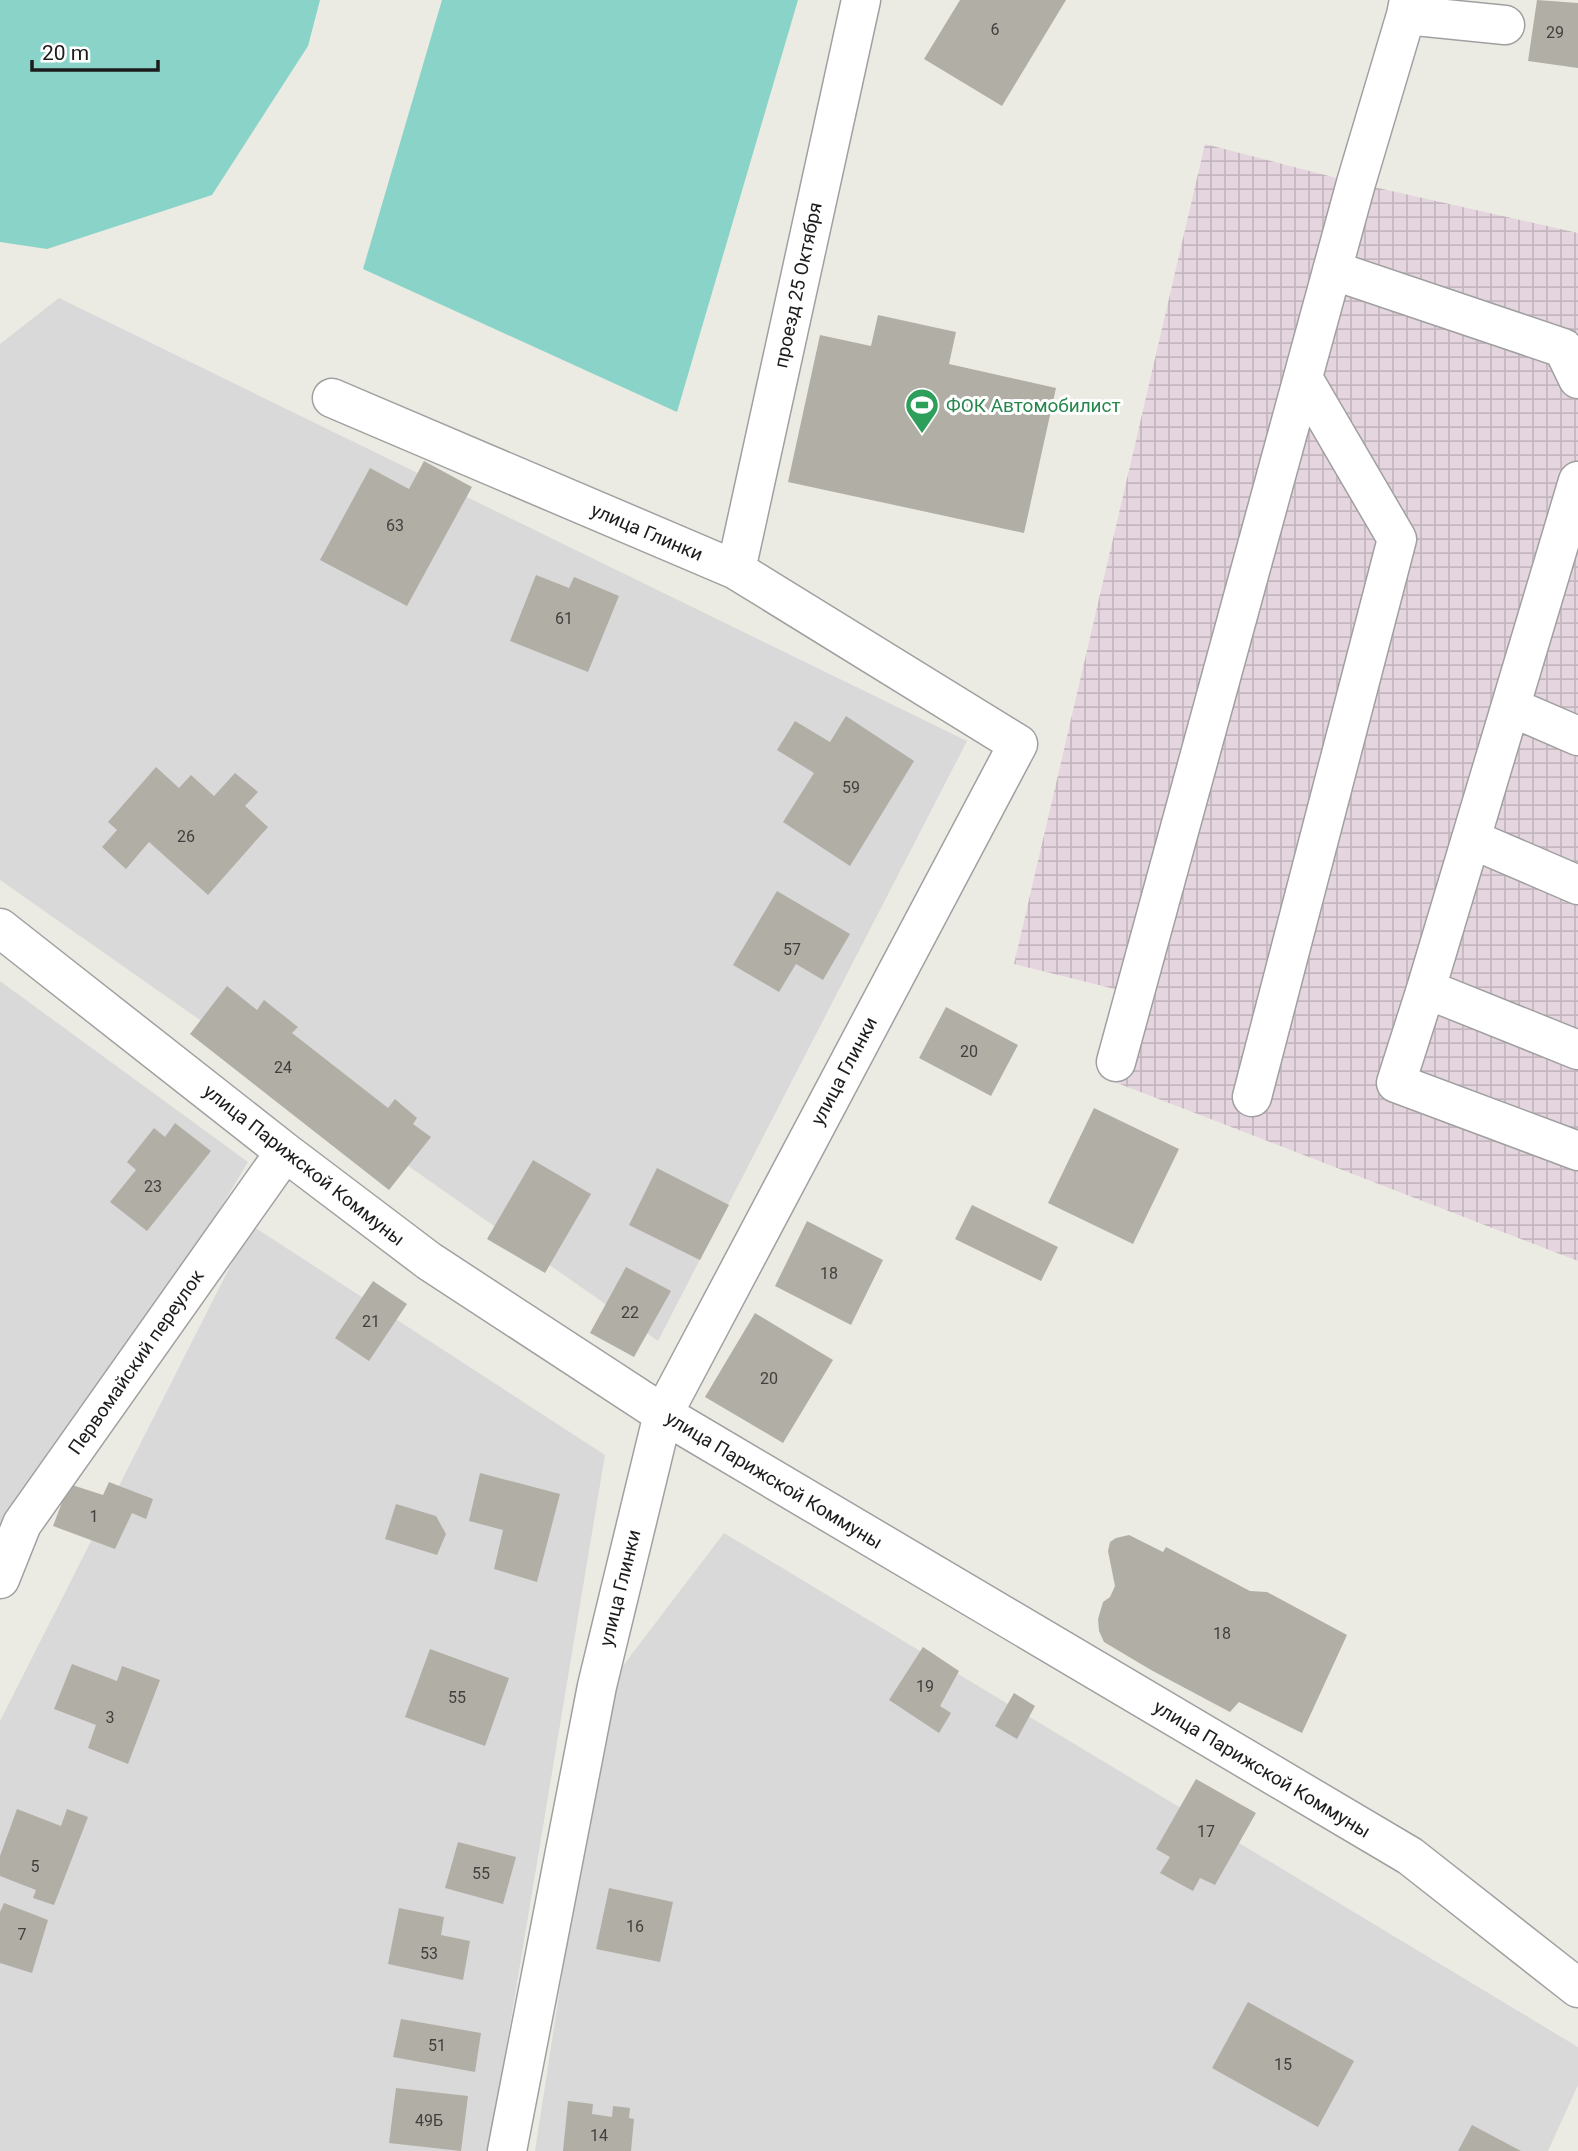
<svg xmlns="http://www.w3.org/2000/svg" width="1578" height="2151" font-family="Roboto,sans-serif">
  <defs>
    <pattern id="industrial-grid" width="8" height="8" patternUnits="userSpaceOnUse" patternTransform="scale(1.75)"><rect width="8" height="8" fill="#e5d5de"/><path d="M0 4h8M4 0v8" fill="none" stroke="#c4b6be"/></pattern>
  </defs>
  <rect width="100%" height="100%" fill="#ecebe3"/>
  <path fill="#dad9d9" d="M59,298L967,741L658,1341L0,880V344Z
    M0,981L248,1162L0,1576Z
    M251,1225L605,1455L489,2151H0V1721Z
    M724,1533L1578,2047V2085L1548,2151H535L606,1688Z"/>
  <path fill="url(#industrial-grid)" d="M1205,144L1356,183L1578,233V1261L1112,1081L1131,993L1014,964Z"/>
  <path fill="#89d3c8" d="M0,0H320L308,46L212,195L47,249L0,242Z
    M442,0H798L677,412L363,269Z"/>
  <path fill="#b1aea6" d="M960,0H1066L1002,106L924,59Z
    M1537,0L1578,3V68L1528,61Z
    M878,315L956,332L949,364L1056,388L1024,533L788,482L820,335L871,346Z
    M424,461L472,487L407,606L320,560L370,468L409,489Z
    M536,575L569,588L574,577L619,596L588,672L510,641Z
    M846,716L914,761L850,866L783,822L814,773L777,750L795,721L830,742Z
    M156,767L179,788L191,775L214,796L235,773L258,792L245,806L268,827L208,895L149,842L126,869L102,847L117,830L108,822Z
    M777,891L850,934L823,980L796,964L779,992L733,965Z
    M227,986L257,1010L264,1000L298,1027L292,1033L388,1108L395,1099L417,1118L413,1124L431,1137L389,1190L190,1034Z
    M946,1007L1018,1045L991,1096L919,1058Z
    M1094,1108L1179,1149L1133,1244L1048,1203Z
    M175,1123L211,1151L147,1231L110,1202L136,1170L127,1162L154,1128L165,1137Z
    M533,1160L591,1194L545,1273L487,1239Z
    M657,1168L729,1205L700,1260L629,1225Z
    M972,1205L1058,1247L1041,1281L955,1239Z
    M807,1221L883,1260L851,1325L775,1286Z
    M626,1267L671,1291L634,1357L590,1333Z
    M373,1281L407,1304L369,1361L335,1338Z
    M755,1313L833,1360L783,1443L705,1397Z
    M480,1473L560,1494L537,1582L494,1569L503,1530L469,1521Z
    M109,1482L153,1499L146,1519L132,1513L115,1549L53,1526L69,1484L103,1495Z
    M396,1504L436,1516L446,1534L437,1555L385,1539Z
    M1129,1535L1163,1552L1166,1547L1250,1591L1267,1592L1347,1635L1302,1733L1239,1702L1230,1712L1151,1670L1104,1642L1099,1631L1098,1619L1103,1602L1110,1597L1115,1586L1108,1551L1110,1542L1116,1538Z
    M923,1647L959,1671L940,1706L951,1713L939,1733L889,1700Z
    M430,1649L509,1678L485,1746L405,1717Z
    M72,1664L117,1681L122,1666L160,1680L128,1764L88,1748L96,1725L54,1709Z
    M1014,1693L1035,1706L1017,1739L995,1726Z
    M1196,1779L1256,1813L1215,1885L1200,1878L1193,1891L1160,1873L1170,1857L1156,1849Z
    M17,1809L61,1826L67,1809L88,1817L54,1905L33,1898L36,1890L0,1876V1856Z
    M458,1842L516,1857L503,1904L445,1888Z
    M609,1888L673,1902L660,1962L596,1949Z
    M4,1903L48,1920L32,1973L0,1963V1912Z
    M399,1908L444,1917L441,1935L470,1941L463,1980L388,1964Z
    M1248,2002L1354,2061L1318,2127L1212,2068Z
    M401,2019L481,2033L475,2072L393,2057Z
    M396,2088L468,2096L461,2151L389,2143Z
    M568,2101L593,2104L592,2114L612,2117L613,2106L630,2108L629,2118L634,2119L631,2151H563Z
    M1472,2125L1521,2151H1458Z"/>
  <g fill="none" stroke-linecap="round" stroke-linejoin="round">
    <g stroke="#a0a0a0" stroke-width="41">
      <path id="minor" d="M1409,0L1406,15L1505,25
        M1332,270L1563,348L1578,379
        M332,398L736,570L1018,744L663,1414L597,1686L507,2151
        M1578,481L1426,989L1396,1083L1578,1151
        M736,570L861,0
        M1511,707L1578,736
        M1471,839L1578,885
        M0,928L285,1152L429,1261L663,1414L1410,1856L1578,1988
        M1426,989L1578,1050
        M1116,1062L1356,183L1406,15
        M1252,1097L1397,539L1303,378
        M0,1579L22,1524L285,1152"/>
    </g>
    <use href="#minor" stroke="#fff" stroke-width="38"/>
  </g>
  <defs>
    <g id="stadium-pin" transform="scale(1.75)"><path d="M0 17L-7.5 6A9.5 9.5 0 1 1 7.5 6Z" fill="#2e9e5b" stroke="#fff"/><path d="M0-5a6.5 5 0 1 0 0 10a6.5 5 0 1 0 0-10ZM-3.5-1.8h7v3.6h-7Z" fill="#fff"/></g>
  </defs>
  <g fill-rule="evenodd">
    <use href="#stadium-pin" x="922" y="405"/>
  </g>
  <g text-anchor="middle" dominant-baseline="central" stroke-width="6" stroke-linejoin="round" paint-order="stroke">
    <g font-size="16" fill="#41403e">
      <text x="995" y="29">6</text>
      <text x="1555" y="32">29</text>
      <text x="395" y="525">63</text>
      <text x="564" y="618">61</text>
      <text x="851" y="787">59</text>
      <text x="186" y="836">26</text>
      <text x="792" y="949">57</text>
      <text x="969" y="1051">20</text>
      <text x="283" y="1067">24</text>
      <text x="153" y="1186">23</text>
      <text x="829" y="1273">18</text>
      <text x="630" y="1312">22</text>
      <text x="371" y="1321">21</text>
      <text x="769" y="1378">20</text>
      <text x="94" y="1516">1</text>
      <text x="1222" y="1633">18</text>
      <text x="925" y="1686">19</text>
      <text x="457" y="1697">55</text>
      <text x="110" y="1717">3</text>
      <text x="1206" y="1831">17</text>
      <text x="35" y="1866">5</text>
      <text x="481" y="1873">55</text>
      <text x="635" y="1926">16</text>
      <text x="22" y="1934">7</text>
      <text x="429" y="1953">53</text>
      <text x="437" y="2045">51</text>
      <text x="1283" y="2064">15</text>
      <text x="429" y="2120">49Б</text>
      <text x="599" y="2135">14</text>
    </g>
    <g font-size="19" fill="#1c1c1c" stroke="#fff">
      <text transform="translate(798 285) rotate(-78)">проезд 25 Октября</text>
      <text transform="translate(647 532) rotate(23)">улица Глинки</text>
      <text transform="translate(844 1071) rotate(-62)">улица Глинки</text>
      <text transform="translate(304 1165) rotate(38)">улица Парижской Коммуны</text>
      <text transform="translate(136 1362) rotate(-55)">Первомайский переулок</text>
      <text transform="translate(774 1480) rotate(31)">улица Парижской Коммуны</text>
      <text transform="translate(620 1588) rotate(-76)">улица Глинки</text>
      <text transform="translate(1262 1769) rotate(31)">улица Парижской Коммуны</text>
    </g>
    <g font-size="19" fill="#27864d" stroke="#fff" text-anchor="start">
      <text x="946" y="405">ФОК Автомобилист</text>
    </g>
  </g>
  <path d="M32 60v10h126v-10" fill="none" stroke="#1c1c1c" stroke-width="3.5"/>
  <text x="42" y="60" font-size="21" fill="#1c1c1c" stroke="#ffffff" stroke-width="5" paint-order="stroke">20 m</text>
</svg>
